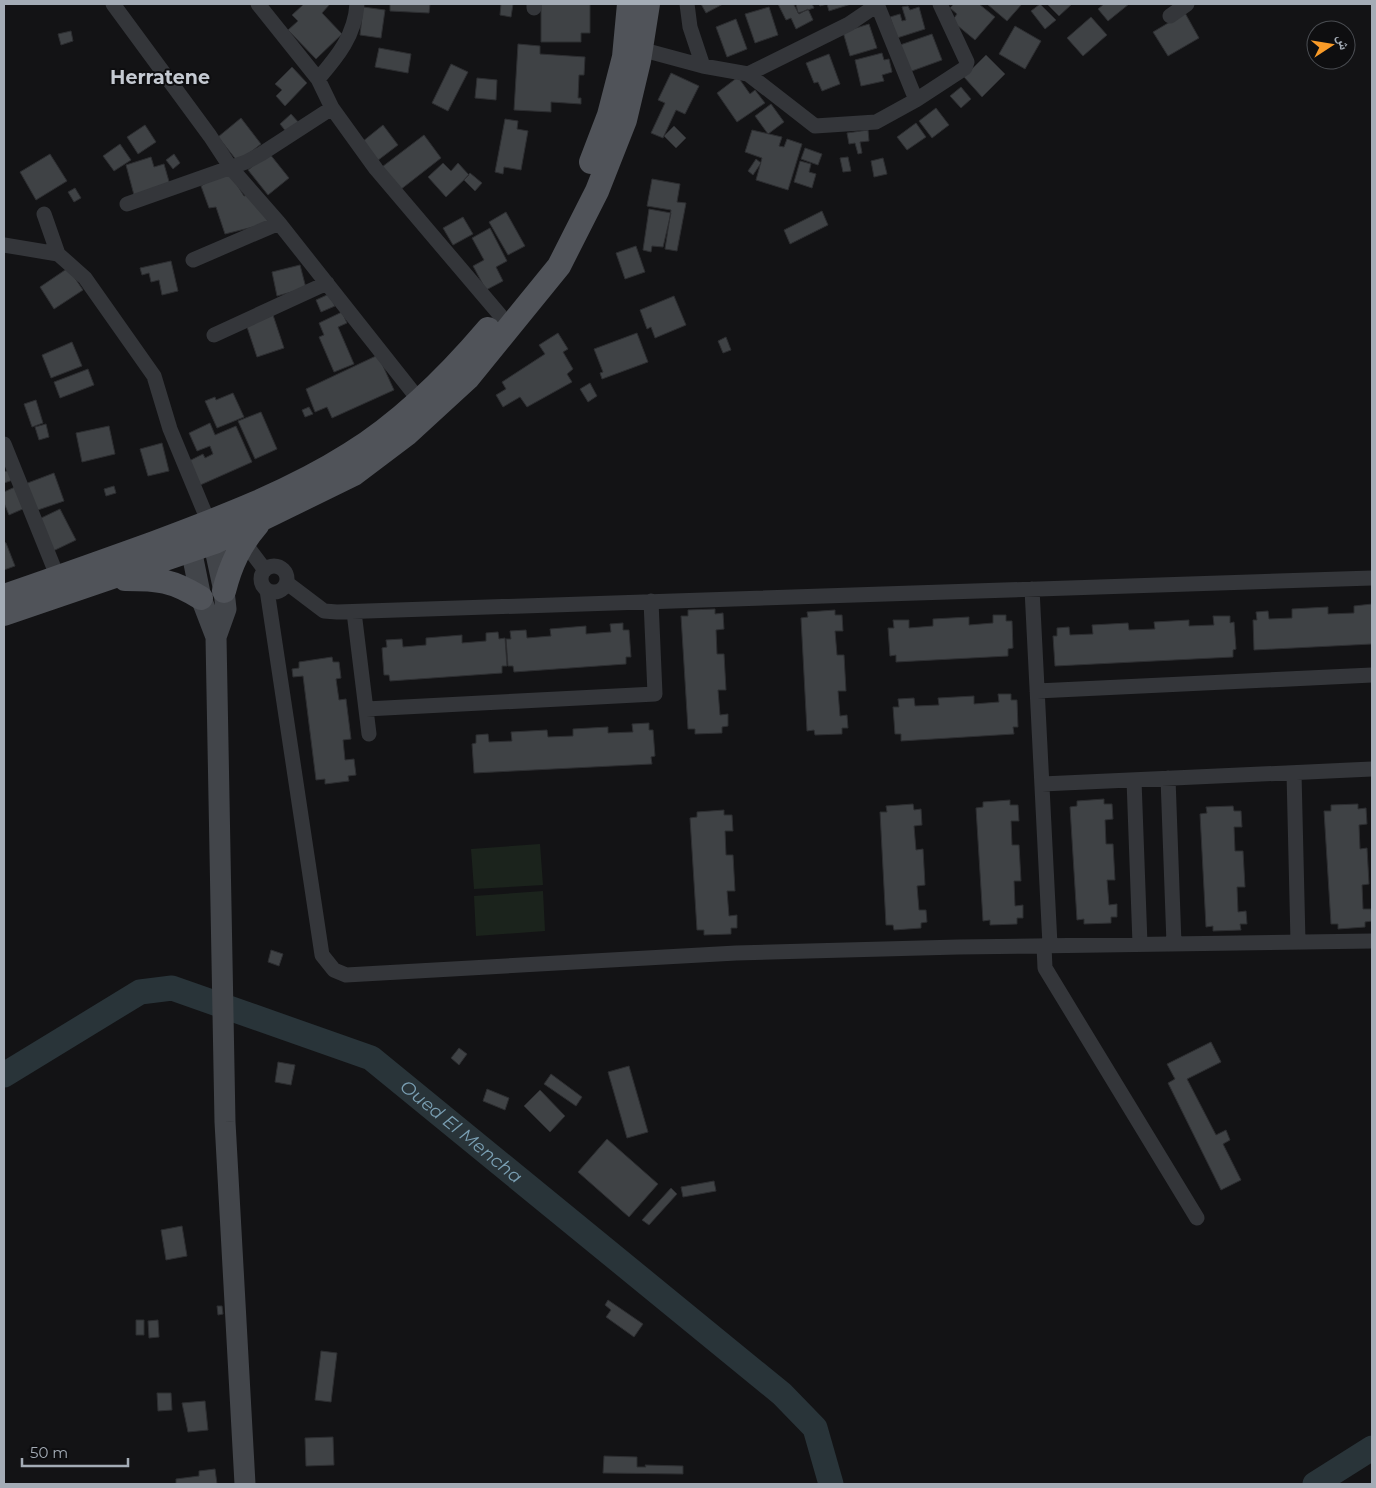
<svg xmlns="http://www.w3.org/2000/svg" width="1376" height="1488" font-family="Montserrat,'Noto Naskh Arabic',sans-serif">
  <rect width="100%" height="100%" fill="#131315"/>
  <path fill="#1b231c" d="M540,844L543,885L474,889L471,849Z
    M543,891L545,931L476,936L474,896Z"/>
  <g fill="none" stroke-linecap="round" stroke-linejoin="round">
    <g stroke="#293439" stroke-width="25">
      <path id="s1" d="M4,1075L140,992L172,988L371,1058L782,1394L815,1428L831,1484"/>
      <path d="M1315,1484L1372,1448"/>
    </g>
  </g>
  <path fill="#3f4245" stroke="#2d2e31" d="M304,4H330L322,13L342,34L316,59L288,30L298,21L292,15Z
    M390,4H430L429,13L390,11Z
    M501,4H513L511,17L500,15Z
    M541,4H590V33H581V42H541Z
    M701,4H723L706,13Z
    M778,4H796L794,5L799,14L808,9L813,20L796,29L791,18L786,20Z
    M796,4H812L814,8L798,13Z
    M819,4H851L829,11L827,4L820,6Z
    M954,4H979L995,17L975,40L952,21L957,14L950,8Z
    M987,4H1022L1007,21Z
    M1040,4L1056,20L1045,29L1031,11Z
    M1047,4H1072L1059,16Z
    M1104,4H1129L1108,21L1098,9Z
    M908,6L910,10L919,7L925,29L897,38L890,17L900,14L902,21L906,20L902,7Z
    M363,7L385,10L381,38L360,35Z
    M769,7L778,35L755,43L745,14Z
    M1185,13L1199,38L1168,56L1153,32Z
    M1091,17L1107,35L1083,56L1067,38Z
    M736,19L747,49L727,57L716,27Z
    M869,24L877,48L850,56L843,32Z
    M1015,26L1041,41L1025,69L999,54Z
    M71,31L73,41L61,45L58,34Z
    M932,34L942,60L909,72L900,45Z
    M518,44L540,46V54L585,57L584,75H579L578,98H581V104L551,102V112L514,110Z
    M379,48L411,54L408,73L375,67Z
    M882,53L884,60L889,59L892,72L882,75L884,81L861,86L855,60Z
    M829,54L840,84L822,91L818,82L814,83L806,63Z
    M986,55L1005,74L982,97L964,77Z
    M451,64L468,72L448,111L432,103Z
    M292,67L307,83L285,106L276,96L282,90L275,84Z
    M671,73L699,86L685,114L676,110L663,138L651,133L665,103L658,100Z
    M738,77L750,94L755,90L765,103L737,122L717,93Z
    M477,78L497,80L496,100L475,98Z
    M961,87L971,99L961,108L950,96Z
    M771,104L784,122L768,134L755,116Z
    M936,108L949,125L932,138L919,121Z
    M291,114L300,124L288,134L280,124Z
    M241,118L261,144L238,162L218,137Z
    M505,119L518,121L517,129L528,131L521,170L504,167L503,174L495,172Z
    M916,123L926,137L907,150L897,137Z
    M145,125L156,142L138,154L127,137Z
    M383,125L398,145L377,161L362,142Z
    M674,126L686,138L676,148L664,136Z
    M752,130L782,137L779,146L784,147L787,139L802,144L788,190L756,180L762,158L745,152Z
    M868,130L869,141L860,142L862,153L858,154L855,143L849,144L847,133Z
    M424,135L441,158L400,190L382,167Z
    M120,144L131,160L114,171L103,156Z
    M805,148L822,154L818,165L801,159Z
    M269,153L289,178L268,195L248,170Z
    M50,154L67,181L36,200L20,172Z
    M174,154L180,163L173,169L166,160Z
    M151,157L154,167L164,164L170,185L134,195L126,165Z
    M848,157L851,171L843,172L840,158Z
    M883,158L887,174L874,177L871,161Z
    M756,159L761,163L753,175L748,171Z
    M800,161L811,164L809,172L816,174L812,188L794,182Z
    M443,163L451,171L458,163L469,175L446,197L428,177Z
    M470,173L482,183L475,191L464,180Z
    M231,175L244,196L252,194L268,221L261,225L225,234L216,207L209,208L201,186L212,179Z
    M652,179L680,184L677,202L686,203L677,251L665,249L671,210L647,206Z
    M75,188L81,198L74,202L68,192Z
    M649,209L671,213L663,247L652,246L651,252L643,250Z
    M822,211L828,225L790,244L784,230Z
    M506,212L525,246L508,255L489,222Z
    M463,217L473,234L453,245L443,228Z
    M490,228L507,261L496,267L503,281L486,290L473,266L484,260L472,238Z
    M636,246L645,272L625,279L616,253Z
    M171,261L178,291L162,295L159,280L151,282L149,273L142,275L140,268Z
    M300,265L306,288L277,296L272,272Z
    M68,268L83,290L54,309L40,287Z
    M329,294L335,306L321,312L316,300Z
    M674,296L686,325L655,338L651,327L647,329L640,310Z
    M342,312L347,323L338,327L354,364L334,372L319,337L324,335L319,323Z
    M273,315L284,348L257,357L246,324Z
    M558,333L568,349L563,352L573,369L567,374L572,382L527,407L520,397L503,407L496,395L506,389L502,382L545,354L539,345Z
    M637,333L648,362L602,379L600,373L603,372L594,349Z
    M726,337L731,350L723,353L718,341Z
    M72,342L82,366L51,378L42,355Z
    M378,355L394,390L332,418L327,407L315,412L306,389Z
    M88,369L94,385L60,398L54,382Z
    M590,383L597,396L588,402L580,389Z
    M233,393L244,417L217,428L205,401L215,397L216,400Z
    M36,400L43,423L32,427L24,404Z
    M309,407L313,414L305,417L302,410Z
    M261,412L277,449L255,459L238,421Z
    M210,423L215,435L236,426L252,462L198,486L187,462L203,454L205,458L213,454L210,446L197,451L189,433Z
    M46,424L49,437L39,440L35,427Z
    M109,426L115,454L82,462L76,433Z
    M162,443L169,471L148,476L140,449Z
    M9,470L13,480L4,483V472Z
    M54,473L64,501L35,511L25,484Z
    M114,486L116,493L106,496L104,489Z
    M15,487L25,508L9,515L4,503V492Z
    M60,509L76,540L53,551L37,520Z
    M4,542L6,543L15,566L4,570Z
    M1372,604V644L1254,650L1253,620H1257L1256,612L1268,611L1269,619L1292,618V609L1328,607V614L1354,613V606Z
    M715,609V614L723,613L724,629L716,630L717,654H724L726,690H718L720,715L728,714V726L722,727V733L695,734V729H688L681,616H688V610Z
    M835,610V615H842L843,631H835L837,655H844L846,691H838L840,716L847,715L848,728H842V734L815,735L814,730L807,731L801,618L808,617L807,612Z
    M993,615H1006V621H1012L1013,648L1008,649V656L896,662V655L890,656L888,628H894L893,620H909V628L933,626V619L969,617V625L993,623Z
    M1213,616H1230V623L1234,622L1236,649L1233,650V657L1055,666L1053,636H1057V628L1069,627L1070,635L1093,634L1092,625L1128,623L1129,630L1155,629L1154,622L1189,620V626L1214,625Z
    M623,623V630H629L631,657H626V664L514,672L513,666H508L506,639H511L510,631L526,630L527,638L551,636L550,629L586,626V634L611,632L610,624Z
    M498,632L499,639L505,638L507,666H502V673L390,681L389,675H384L382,648L387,647L386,640L402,639L403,647L426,645V638L462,635V643L486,641V633Z
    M332,657L333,662H339L341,678L336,679L339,700L346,699L351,739L343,740L345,760L354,759L356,775L348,776L349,781L325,784V779L316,780L303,676L293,677L292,669L299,668V662Z
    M998,694H1011V700H1017L1018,727H1013L1014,734L901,741V734H895L893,707H899L898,699L914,698L915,706L939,705L938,698L974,696V704L999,702Z
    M649,723V730H653L655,756L651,757L652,764L474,773L472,744L476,743V735L488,734L489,742L512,741L511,732L547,730L548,737L573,736V729L608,727V733L633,732L632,724Z
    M1104,799V804H1112L1113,819L1105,820L1106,844H1113L1115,880H1107L1109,905L1117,904V917H1111V923L1084,924V919L1077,920L1070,807L1077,806V801Z
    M1010,800V805H1018L1019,821H1011L1012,845H1019L1021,881H1014L1015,906L1023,905V918H1017V924L990,925V920L983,921L976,808L983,807V802Z
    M913,804L914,810L921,809L922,825L914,826L916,850L923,849L925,885L917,886L919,910H926L927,922L921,923V928L894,930L893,925H886L880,812H887L886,806Z
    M1358,804V809L1366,808L1367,824L1359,825L1360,849L1367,848L1369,884L1362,885L1363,909H1371L1372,921L1365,922V927L1338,929V924H1331L1324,811H1331V805Z
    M1233,806L1234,811H1241L1242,827H1234L1235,851H1243L1245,887H1237L1238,912L1246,911L1247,924H1240L1241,930L1213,931V926L1206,927L1200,814L1207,813L1206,807Z
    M724,810V815H732L733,831H725L726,855H733L735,891H727L729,916L737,915V928H731V934L704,935V930H697L690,818L697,817V812Z
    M271,950L283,954L279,966L268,962Z
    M1211,1042L1221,1062L1187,1079L1216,1135L1226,1130L1230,1140L1223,1144L1241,1180L1221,1190L1168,1083L1175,1079L1167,1064Z
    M459,1048L467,1054L459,1065L451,1058Z
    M278,1062L295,1065L291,1085L275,1082Z
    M629,1066L648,1132L627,1138L608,1072Z
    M551,1074L582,1097L576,1106L544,1084Z
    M487,1089L509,1098L505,1110L483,1101Z
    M540,1090L565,1116L550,1132L524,1106Z
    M607,1139L658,1184L629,1217L578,1172Z
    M714,1181L716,1191L683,1197L681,1187Z
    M671,1188L677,1194L649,1225L642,1220Z
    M182,1226L187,1256L166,1260L161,1230Z
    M608,1300L643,1324L634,1337L606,1317L611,1310L605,1305Z
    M217,1306H222L223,1314L218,1315Z
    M136,1320H144V1335H136Z
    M158,1320L159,1337L149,1338L148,1321Z
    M321,1351L337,1353L331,1402L315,1400Z
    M157,1393H171L172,1410L158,1411Z
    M205,1401L208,1430L188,1432L182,1403Z
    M333,1437L334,1465L306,1466L305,1438Z
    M604,1456L637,1457V1467H646L645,1465L683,1466V1474L603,1473Z
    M215,1469L217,1484H176V1479L199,1476V1471Z"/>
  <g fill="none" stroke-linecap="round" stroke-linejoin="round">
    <path stroke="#34363a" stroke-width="15" d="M113,4L210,136L231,168L279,223L419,400
      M258,4L318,79L332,108L376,169L500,315
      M687,4L690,27L703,66
      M877,4L916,100
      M534,8V4
      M1170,16L1187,4
      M640,49L703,66L748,74L849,24L877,5
      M748,74L815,126L876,122L916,100L965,68L967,62L940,4
      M318,79C338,56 355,35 357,4
      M127,204L246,162L261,154L332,108
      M44,214L58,254
      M4,245L58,254L85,278L154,376L170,429L209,523
      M193,260L279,223
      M214,335L327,283
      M4,444L58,578
      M243,541L265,570
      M261 579a13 13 0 1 1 26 0a13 13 0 1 1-26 0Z
      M287,583L324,611L337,612L1372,578
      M1032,589L1050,945
      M267,590L322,955L334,970L346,975L736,953L958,947L1372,941
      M354,612L369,734
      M1037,691L1372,675
      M366,709L655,694L651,601
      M1294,773L1298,942
      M1168,778L1174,944
      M1134,780L1140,944
      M1042,784L1372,769
      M1044,946L1045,968L1197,1218"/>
    <path stroke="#42454a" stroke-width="21" d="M210,526L224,591L226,609L216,637L225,1122L245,1484
      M188,534L201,598L216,637"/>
    <path stroke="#505359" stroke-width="24" d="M591,162L609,115L624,57L629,4
      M125,579C159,579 172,580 201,598
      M224,591C231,564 240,545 258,524
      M4,596C54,579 104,561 154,543C221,518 290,492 350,454C403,421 448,376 488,329
      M4,614L215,542L354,474L407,434L468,378L559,266L597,191L625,120L639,61L648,4"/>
  </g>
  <g text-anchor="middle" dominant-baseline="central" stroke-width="4" stroke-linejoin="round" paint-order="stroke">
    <g font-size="18" font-style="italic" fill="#7a9fb3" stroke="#0e0e10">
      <text stroke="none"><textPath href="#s1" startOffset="519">Oued El Mencha</textPath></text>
    </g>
    <g font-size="19" font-weight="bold" fill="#c5cad2" stroke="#0e0e10">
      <text x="160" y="77">Herratene</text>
    </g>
  </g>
  <rect width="1376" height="1488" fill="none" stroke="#a4acb6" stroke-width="10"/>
  <g transform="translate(1331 45) rotate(78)"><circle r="24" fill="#0e0e10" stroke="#4a4d52"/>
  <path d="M0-4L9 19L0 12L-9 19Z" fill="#f99b28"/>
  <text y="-8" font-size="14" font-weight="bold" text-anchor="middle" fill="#a4acb6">ش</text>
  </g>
  <path d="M22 1458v8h106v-8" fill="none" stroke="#a4acb6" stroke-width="2.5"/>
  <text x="30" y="1458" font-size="15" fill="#a4acb6" stroke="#0e0e10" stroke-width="4" paint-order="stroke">50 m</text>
</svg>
